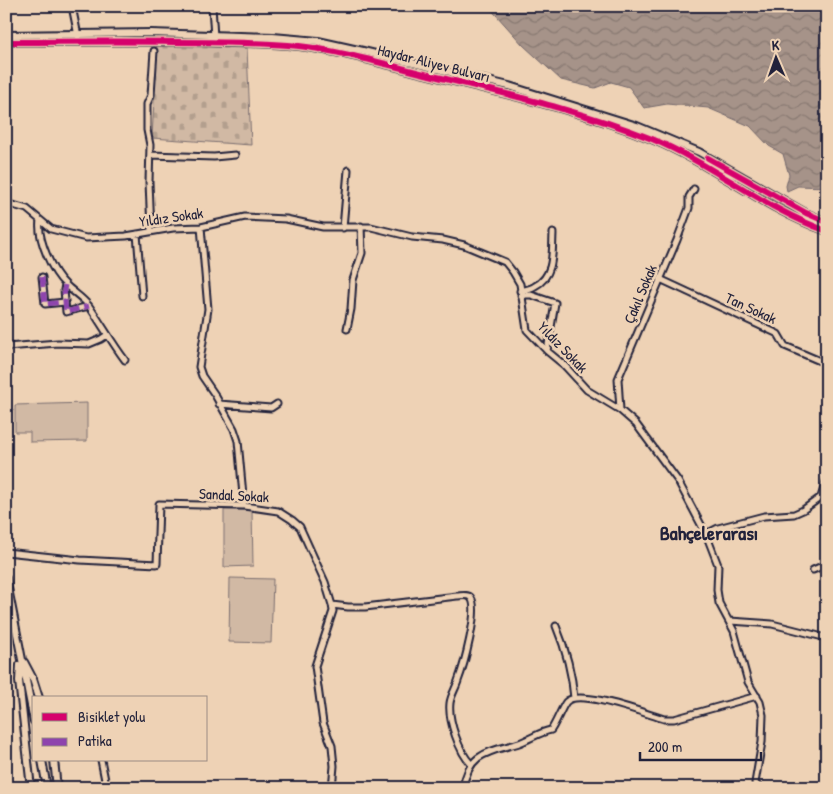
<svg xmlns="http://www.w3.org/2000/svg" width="833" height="794" font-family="'Patrick Hand',sans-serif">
  <defs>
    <pattern id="cemetery-stones" width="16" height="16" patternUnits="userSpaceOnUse" patternTransform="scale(1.25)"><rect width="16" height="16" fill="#d1b9a4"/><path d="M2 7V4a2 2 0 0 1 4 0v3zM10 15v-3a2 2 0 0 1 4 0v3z" fill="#b39f8e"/></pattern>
    <pattern id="water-waves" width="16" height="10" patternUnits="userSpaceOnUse" patternTransform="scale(1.25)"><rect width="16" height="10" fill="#a69389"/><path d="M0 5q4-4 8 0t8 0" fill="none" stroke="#877871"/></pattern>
  </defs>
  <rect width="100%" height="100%" fill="#eed2b5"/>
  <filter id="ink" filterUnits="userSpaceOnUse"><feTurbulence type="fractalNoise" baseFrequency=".02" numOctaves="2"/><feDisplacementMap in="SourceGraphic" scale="10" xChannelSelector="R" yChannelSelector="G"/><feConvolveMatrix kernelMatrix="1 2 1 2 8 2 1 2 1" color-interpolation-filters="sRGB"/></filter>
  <g filter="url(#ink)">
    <path fill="#d1b9a4" stroke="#7a6e70" d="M87,403V441L30,442V432H15V405Z
      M224,510H252L253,566L224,567Z
      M230,578L273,579L271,643L229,642Z"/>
    <path fill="url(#cemetery-stones)" stroke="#7a6e70" d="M157,45L247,48L251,145L152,138Z"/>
    <path fill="url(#water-waves)" stroke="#71666a" d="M488,6H827V187L798,186L787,191L786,186L789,175L783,154L769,146L750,126L708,108L667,104L644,108L629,87L611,82L595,88L561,80L523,45Z"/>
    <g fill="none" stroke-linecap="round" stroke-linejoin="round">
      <g stroke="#22223b" stroke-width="9">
        <path id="minor" d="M72,6L78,36
          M212,6L214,37
          M150,155L214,157L235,155
          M6,203L27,209L51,229L86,238L126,236L173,228L201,227L245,217L286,219L323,227H371L412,237L443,240L464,245L505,262L513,272L520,284L527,330L547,351L564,365L587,390L620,410L636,424L678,481L706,534L718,565L717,590L719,603L734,631L748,682L760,702L763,715L762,742L755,783L760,788
          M40,220C37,239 52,272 66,285C74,293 82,297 89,306C101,323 112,343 125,360
          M201,227L208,309L199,367L202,376L215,395L234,429L238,441L244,506
          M343,228L348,170
          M151,231L149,182L150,145L147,130V104L151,95L154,51
          M137,234L142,296
          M42,277L45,304L65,302
          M660,279L778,334L785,346L827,364
          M65,285L64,290L66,312L89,306
          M520,291C525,290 531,289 535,286C555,276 552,251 553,233
          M521,295H531L555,303L547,351
          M347,329L351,309L353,280L362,253L361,226
          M6,347L58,343L89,344L101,339L107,335
          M219,404L271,408L277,404
          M620,410L618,379L677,240L689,208V197L694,189
          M706,534L718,528L764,516L794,514L803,510L821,497L827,478
          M6,552L80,560L157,564L159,504L244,506L278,511L292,520L300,527L325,582L332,605L333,611L315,666L323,723L332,746L334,766L332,788
          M813,570L827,564
          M332,605L348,607H365L457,596C461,596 468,594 471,598C480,609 463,668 458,681C456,688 451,695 450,703C448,720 459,752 471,764
          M730,621L772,624L827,638
          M6,623H14
          M556,626C566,650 572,672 574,698
          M101,760L105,780
          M463,788C469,752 489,752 519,743C530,739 540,732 551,730C556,723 562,707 566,702C579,688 646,714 664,719H674L757,696"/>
      </g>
      <g stroke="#22223b" stroke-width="10">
        <path id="major" d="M6,35L151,33L273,37L318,41L363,51L509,86L637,126L699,152L806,213L827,222
          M6,42C62,42 118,41 174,42C215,42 258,42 299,46C348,52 397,68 446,79C515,96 585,112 652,139C713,164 764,209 827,231
          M6,578L34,721
          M24,662L33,679L39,698
          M20,665L19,681L31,788
          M42,760L47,788
          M54,760L57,788"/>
      </g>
      <use href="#minor" stroke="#eed2b5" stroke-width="5"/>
      <use href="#major" stroke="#eed2b5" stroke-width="6"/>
      <path stroke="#8e44ad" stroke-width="5" stroke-dasharray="10 5" stroke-linecap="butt" d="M42,277L45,304L65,302
        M65,285L64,290L66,312L89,306"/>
      <g stroke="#eed2b5" stroke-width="9">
        <path id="cycleway" d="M6,42C62,42 118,41 174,42C215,42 258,42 299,46C348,52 397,68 446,79C515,96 585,112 652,139C713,164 764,209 827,231
          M708,158L806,213L827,222"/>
      </g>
      <use href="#cycleway" stroke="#d6006c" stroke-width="6"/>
    </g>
  </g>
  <g text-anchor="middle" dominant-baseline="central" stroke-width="5" stroke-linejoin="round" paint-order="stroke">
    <g font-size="15" fill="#22223b" stroke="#eed2b5">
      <text transform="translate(434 63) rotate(14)">Haydar Aliyev Bulvarı</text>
      <text transform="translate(171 217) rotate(-8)">Yıldız Sokak</text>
      <text transform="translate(640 294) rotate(-67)">Çakıl Sokak</text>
      <text transform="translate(751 308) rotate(25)">Tan Sokak</text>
      <text transform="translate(563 347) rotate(46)">Yıldız Sokak</text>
      <text transform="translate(234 495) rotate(3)">Sandal Sokak</text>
    </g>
    <g font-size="20" font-weight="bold" fill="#22223b" stroke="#eed2b5">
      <text x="709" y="532">Bahçelerarası</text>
    </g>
  </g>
  <rect width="833" height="794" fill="none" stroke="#eed2b5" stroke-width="25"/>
  <rect x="12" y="12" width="808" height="769" fill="none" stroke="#22223b" stroke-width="2" filter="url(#ink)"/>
  <rect x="32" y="696" width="175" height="65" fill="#eed2b5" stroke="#9c8c84"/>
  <rect x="42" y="713" width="25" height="8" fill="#d6006c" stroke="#9c8c84"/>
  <text x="78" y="722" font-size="15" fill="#22223b">Bisiklet yolu</text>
  <rect x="42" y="738" width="25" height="8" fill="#8e44ad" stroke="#9c8c84"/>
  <text x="78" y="746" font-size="15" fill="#22223b">Patika</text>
  <g transform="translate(776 58) rotate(358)" stroke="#eed2b5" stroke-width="4" paint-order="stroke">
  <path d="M0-4L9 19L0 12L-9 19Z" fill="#22223b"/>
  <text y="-8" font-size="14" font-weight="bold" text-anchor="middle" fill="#22223b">K</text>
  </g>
  <path d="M640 752v8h121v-8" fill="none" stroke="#22223b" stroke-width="2.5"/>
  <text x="648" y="752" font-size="15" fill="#22223b" stroke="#eed2b5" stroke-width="4" paint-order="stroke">200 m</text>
</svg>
